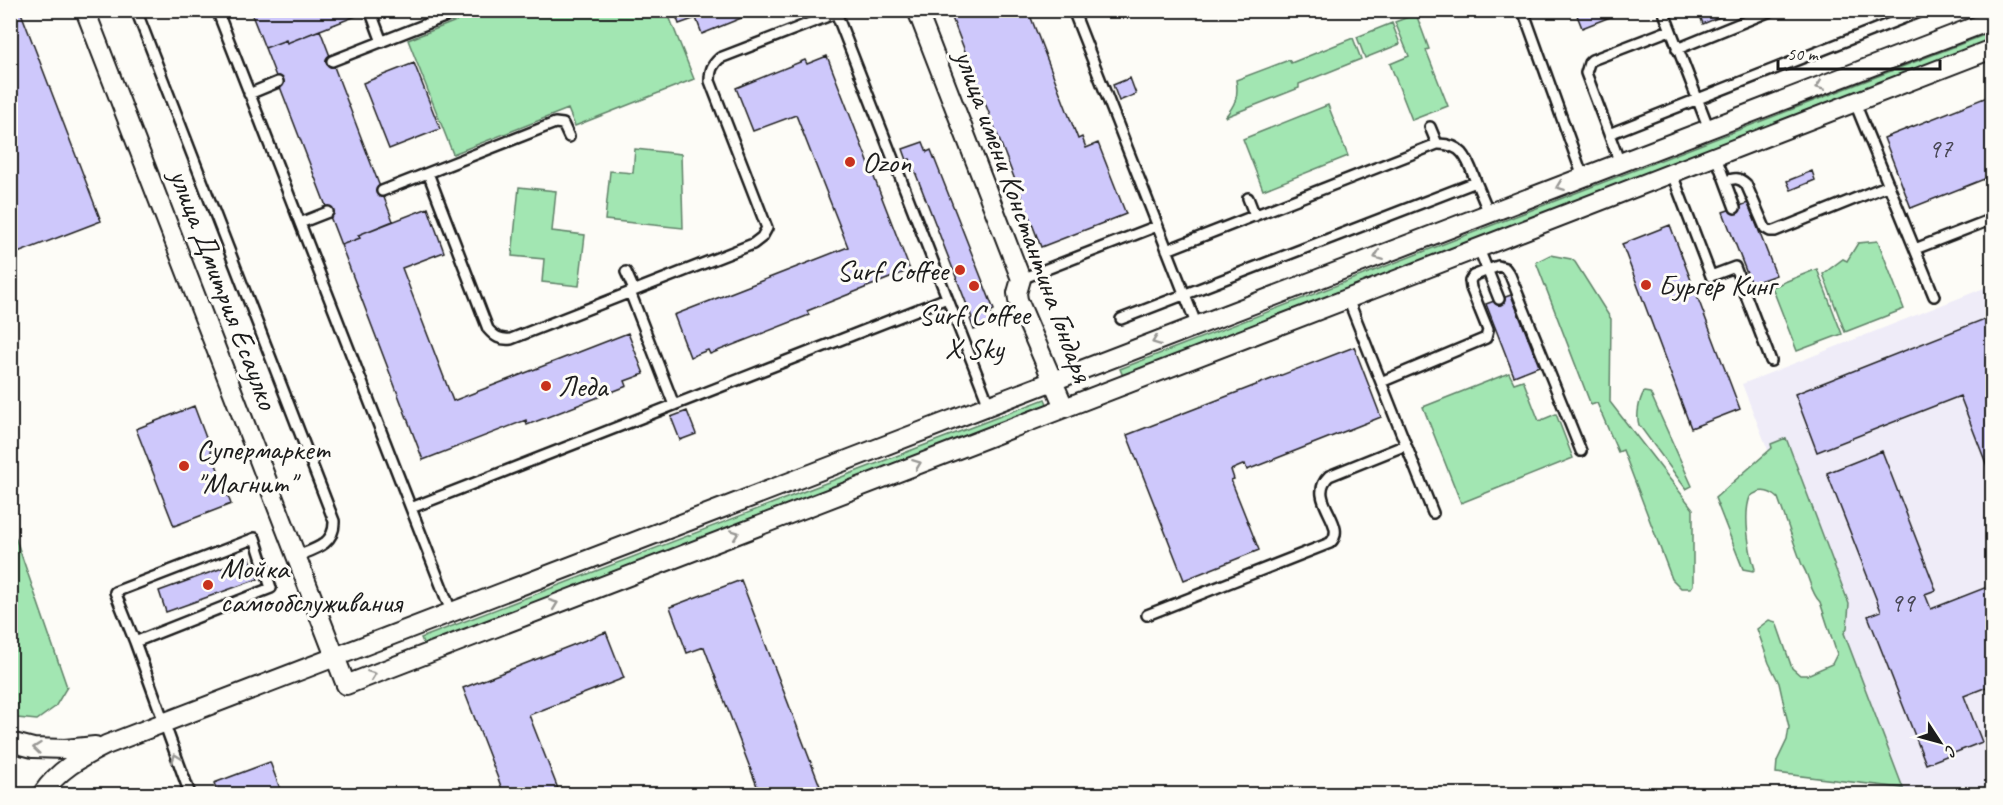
<svg xmlns="http://www.w3.org/2000/svg" width="2003" height="805" font-family="Caveat,sans-serif">
  <rect width="100%" height="100%" fill="#fdfcf7"/>
  <filter id="ink" filterUnits="userSpaceOnUse"><feTurbulence type="fractalNoise" baseFrequency=".0167" numOctaves="2"/><feDisplacementMap in="SourceGraphic" scale="12" xChannelSelector="R" yChannelSelector="G"/><feConvolveMatrix kernelMatrix="1 2 1 2 8 2 1 2 1" color-interpolation-filters="sRGB"/></filter>
  <g filter="url(#ink)">
    <path fill="#efecf8" d="M1992,285V794H1903L1742,384Z"/>
    <path fill="#a2e6b2" stroke="#5f8167" stroke-width="1.5" d="M484,10L667,11L694,79L575,126L568,109L453,154L408,40Z
      M1416,14L1429,49L1426,50L1448,106L1412,120L1390,64L1409,56L1395,22Z
      M1392,23L1400,44L1365,58L1357,37Z
      M1992,32V40L1123,376L1120,369Z
      M1353,38L1361,59L1299,84V88L1225,117C1235,105 1239,96 1236,80L1289,60L1291,63Z
      M1328,105L1348,156L1263,190L1243,139Z
      M635,149L681,154L683,228L605,220L610,171L633,173Z
      M519,187L556,191L552,231L585,235L579,286L542,282L544,259L512,256Z
      M1878,241L1904,309L1845,332L1823,274L1843,259L1847,261L1858,243Z
      M1550,255L1571,259L1575,262L1611,319L1610,402L1693,509V585L1691,588H1681L1672,579L1623,450L1618,452L1597,403L1591,405L1536,262Z
      M1817,269L1842,334L1797,351L1772,287Z
      M1509,373L1514,383L1523,380L1539,421L1556,414L1573,458L1461,503L1423,407Z
      M1644,392L1650,393L1653,399L1692,486L1686,489L1639,425C1636,416 1639,400 1644,392Z
      M1045,399L1048,406L424,645L421,638Z
      M1786,438L1849,604L1847,628L1844,633L1903,788L1776,773L1777,761L1787,740L1789,727L1779,683L1769,663L1757,629L1769,620L1776,622L1792,668L1800,675H1807L1832,664L1837,654L1820,602C1810,592 1810,577 1802,565L1778,498C1769,490 1759,489 1750,497C1743,515 1749,550 1755,569L1753,571L1743,569L1715,498L1772,448L1771,444Z
      M10,522L67,687L55,707L37,720L17,718L11,709Z"/>
    <path fill="#cec8fb" stroke="#1c1c1c" stroke-width="1.5" d="M10,10H20L101,221L10,256Z
      M250,10H354L356,16L287,43L286,40L265,48Z
      M674,10H761L702,34L696,18L679,24Z
      M949,10H1028L1078,139L1082,137L1086,148L1098,143L1126,214L1041,247Z
      M1575,10H1628L1582,28Z
      M1698,10H1736L1703,24Z
      M320,30L393,221L358,235L360,238L341,245L265,48L286,40L287,43Z
      M827,56L910,270L807,311L809,315L710,354L708,350L690,357L674,315L848,247L796,115L753,131L736,88L805,60L807,64Z
      M414,63L440,129L389,149L363,83Z
      M1130,78L1136,94L1119,101L1113,85Z
      M1992,95V176L1911,208L1884,138Z
      M923,142L927,152L931,150L994,310L990,312L993,322L974,330L970,319L972,318L910,159L907,160L903,149Z
      M1812,171L1815,180L1791,190L1787,181Z
      M1748,203L1776,275L1751,284L1723,212Z
      M428,208L444,252L402,268L453,401L628,333L644,374L625,381L627,386L527,425L526,420L423,460L341,245L360,238L358,235Z
      M1670,225L1740,409L1691,428L1622,244Z
      M1511,295L1539,366L1514,376L1486,304Z
      M1992,316V479L1960,396L1817,452L1795,394Z
      M1354,347L1381,417L1247,470L1245,464L1231,470L1234,479L1231,480L1259,550L1184,580L1127,435Z
      M194,406L231,504L174,526L136,429Z
      M687,411L696,434L680,440L671,417Z
      M1882,451L1936,590L1925,594L1931,609L1992,585V685L1964,696L1982,742L1926,764L1868,616L1881,611L1827,473Z
      M250,558L258,579L166,612L159,591Z
      M741,580L823,794H760L704,647L687,653L670,607Z
      M606,632L624,678L529,715L560,794H504L463,688Z
      M270,762L282,794H218L214,783Z"/>
    <g fill="none" stroke-linecap="round" stroke-linejoin="round">
      <g stroke="#1c1c1c" stroke-width="14">
        <path id="lane" d="M136,10L334,521C335,544 315,549 297,556
          M217,10L451,611
          M370,10L382,42
          M835,10L989,405
          M1073,10L1197,326
          M1523,10L1583,177
          M1663,10L1709,129
          M1677,49L1773,10
          M332,61L462,10
          M249,94L278,82
          M1855,103L1934,296
          M1430,127L1437,144
          M1609,134L1924,10
          M1716,157L1735,208
          M1620,163L1586,73L1589,63L1592,60L1670,30
          M428,173L488,329C495,337 500,340 511,339L753,244L762,237L767,228L710,81C710,70 712,65 720,58L836,13
          M1672,174L1711,276L1735,267L1771,361
          M1725,181C1734,178 1739,177 1746,184L1765,228L1770,231H1775L1889,185
          M382,191L555,123L563,124L569,137
          M1248,198L1255,216
          M300,223L328,212
          M1479,249L1499,299
          M1915,249L1992,219
          M1167,250L1437,144C1464,143 1468,161 1476,182
          M626,272L634,290
          M1021,279L1157,226
          M630,292L674,405
          M1348,299L1433,513
          M1121,319L1476,182L1489,213
          M1381,382L1486,338L1488,330L1471,288L1470,281L1473,276L1498,266L1505,268L1510,275L1581,451
          M411,508L947,298
          M1147,615L1330,543C1350,525 1305,499 1329,476L1406,445
          M135,642L271,588L255,538L115,592L135,642L190,794"/>
      </g>
      <g stroke="#1c1c1c" stroke-width="22">
        <path id="street" d="M85,10L346,685C895,472 1444,263 1992,49
          M917,10L1021,279L1017,293L1018,300L1064,407
          M10,742L33,748L65,749L95,746
          M42,794C58,770 80,758 106,745L1992,20"/>
      </g>
      <use href="#lane" stroke="#fdfcf7" stroke-width="9"/>
      <use href="#street" stroke="#fdfcf7" stroke-width="18"/>
    </g>
    <defs><path id="oneway-chevron" d="M-2-3.5L2.5 0L-2 3.5" fill="none" stroke-width="1.6" stroke-linecap="round" stroke-linejoin="round" transform="scale(1.5)"/></defs>
    <g stroke="#989794">
      <use href="#oneway-chevron" transform="translate(1820 86) rotate(159)"/>
      <use href="#oneway-chevron" transform="translate(1560 186) rotate(159)"/>
      <use href="#oneway-chevron" transform="translate(1378 256) rotate(159)"/>
      <use href="#oneway-chevron" transform="translate(1156 341) rotate(159)"/>
      <use href="#oneway-chevron" transform="translate(917 464) rotate(-21)"/>
      <use href="#oneway-chevron" transform="translate(735 534) rotate(-21)"/>
      <use href="#oneway-chevron" transform="translate(554 604) rotate(-21)"/>
      <use href="#oneway-chevron" transform="translate(372 675) rotate(-21)"/>
      <use href="#oneway-chevron" transform="translate(37 748) rotate(-174)"/>
      <use href="#oneway-chevron" transform="translate(176 758) rotate(-110)"/>
    </g>
  </g>
  <g fill="#c8321e" stroke="#fdfcf7" stroke-width="2">
    <circle cx="850" cy="162" r="6"/>
    <circle cx="960" cy="270" r="6"/>
    <circle cx="1646" cy="285" r="6"/>
    <circle cx="974" cy="286" r="6"/>
    <circle cx="546" cy="386" r="6"/>
    <circle cx="184" cy="466" r="6"/>
    <circle cx="208" cy="585" r="6"/>
  </g>
  <g text-anchor="middle" dominant-baseline="central" stroke-width="6" stroke-linejoin="round" paint-order="stroke">
    <g font-size="27" fill="#484754">
      <text x="1940" y="148">97</text>
      <text x="1902" y="602">99</text>
    </g>
    <g font-size="30" fill="#1c1c1c" stroke="#fdfcf7" text-anchor="start">
      <text x="862" y="162">Ozon</text>
      <text x="948" y="270" text-anchor="end">Surf Coffee</text>
      <text x="1658" y="285">Бургер Кинг</text>
      <text x="974" y="314" text-anchor="middle">Surf Coffee<tspan x="974" dy="34">X Sky</tspan></text>
      <text x="558" y="386">Леда</text>
      <text x="196" y="449">Супермаркет<tspan x="196" dy="34">"Магнит"</tspan></text>
      <text x="220" y="568">Мойка<tspan x="220" dy="34">самообслуживания</tspan></text>
    </g>
    <g font-size="30" fill="#1c1c1c" stroke="#fdfcf7">
      <text transform="translate(1024 216) rotate(70)">улица имени Константина Гондаря</text>
      <text transform="translate(224 289) rotate(69)">улица Дмитрия Есаулко</text>
    </g>
  </g>
  <rect width="2003" height="805" fill="none" stroke="#fdfcf7" stroke-width="36"/>
  <rect x="18" y="18" width="1967" height="769" fill="none" stroke="#1c1c1c" stroke-width="2" filter="url(#ink)"/>
  <g transform="translate(1940 742) rotate(126)" stroke="#fdfcf7" stroke-width="4.5" paint-order="stroke">
  <path d="M0-4.5L10 22L0 15L-10 22Z" fill="#1c1c1c"/>
  <text y="-9" font-size="16" font-weight="bold" text-anchor="middle" fill="#1c1c1c">С</text>
  </g>
  <path d="M1778 60v9h162v-9" fill="none" stroke="#1c1c1c" stroke-width="3"/>
  <text x="1787" y="60" font-size="18" fill="#1c1c1c" stroke="#fdfcf7" stroke-width="4.5" paint-order="stroke">50 m</text>
</svg>
